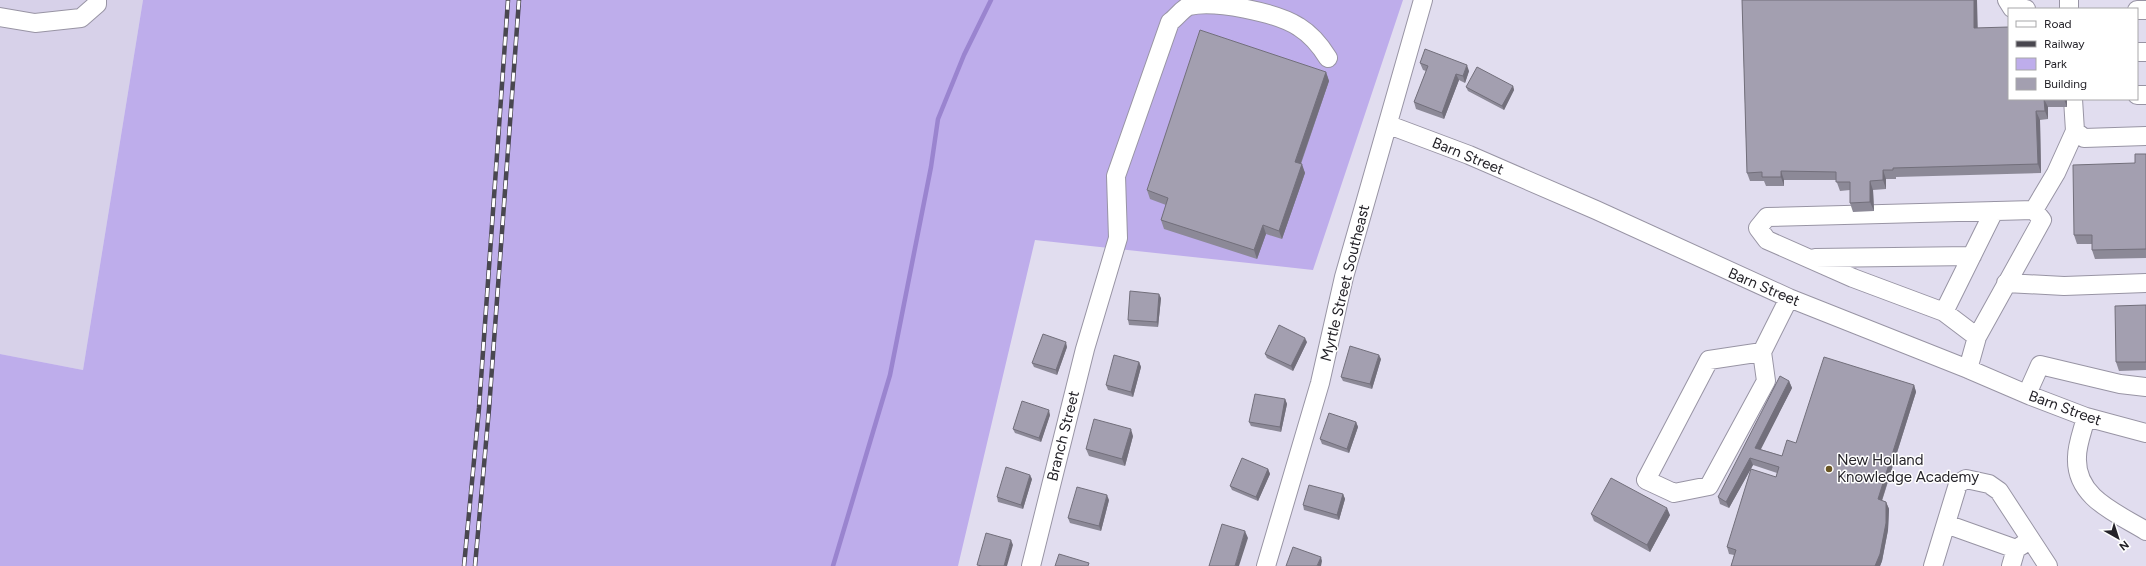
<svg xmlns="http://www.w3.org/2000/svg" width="2146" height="566" font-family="Figtree,sans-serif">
  <rect width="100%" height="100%" fill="#e1ddef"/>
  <path fill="#d7d1e9" d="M0,0H143L83,370L0,354Z"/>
  <path fill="#beadeb" d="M143,0H1403L1313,270L1035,240L958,566H0V354L83,370Z"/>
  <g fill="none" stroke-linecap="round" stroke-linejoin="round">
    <path stroke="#9a84cf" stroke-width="4.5" d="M833,566L890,375L931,167L938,119L964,55L991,0"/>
    <g stroke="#9894a4" stroke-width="20">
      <path id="minor" d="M2007,0L2012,8L2026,9
        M2069,0V9
        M2137,10H2146
        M0,17L35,23L81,18L97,4V0
        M2137,52H2146
        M2137,95H2146
        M2073,99L2075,131L2084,138L2146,136
        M1389,125L1469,155L1596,210L1789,298L1968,369L2031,396L2086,417L2146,433
        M2034,210L2056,173L2075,131
        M1815,258L1972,256
        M2006,283L2064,286L2146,283
        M1944,312L1994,211
        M1762,352L1709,360L1646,480L1674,493L1709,486L1766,381L1762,352L1789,298
        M1968,369L1977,337L2042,220L2034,210L1767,217L1758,228L1767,240L1853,278L1944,312L1977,337
        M2027,394L2040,365L2120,384L2146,387
        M2086,417C2083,430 2077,444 2077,457C2075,498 2117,513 2146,531
        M1946,524L2016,549
        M1031,566L1085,349L1118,238L1116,176L1170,22C1176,18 1182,9 1189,6C1214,0 1276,12 1299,27C1312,35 1320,45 1328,58
        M1266,566L1320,383L1344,277L1423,0
        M1933,566L1958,484L1966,479L1989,484L1999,491L2048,566
        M2011,566L2016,549L2027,542"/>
    </g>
    <use href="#minor" stroke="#fff" stroke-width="18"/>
    <g stroke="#49474f" stroke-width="4.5">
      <path id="rail" d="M464,566L479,408L508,0
        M475,566L489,409L519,0"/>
    </g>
    <use href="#rail" stroke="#fff" stroke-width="3" stroke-dasharray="9" stroke-linecap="butt"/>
  </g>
  <path fill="#8c8997" d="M1742,0H1977V28L2009,99H2067V107H2048V119L2040,120L2041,173L1896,177V179H1886V189L1873,190L1874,211L1853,212L1850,203V190L1840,191L1836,180H1784V186H1766L1764,181H1750L1747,173Z
    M1420,63L1469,71L1465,83L1459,80L1444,119L1416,109L1414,102L1426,71L1423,70Z
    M1326,72L1329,81L1301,164L1305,173L1282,239L1266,234L1257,259L1164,229L1161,220L1166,205L1150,199L1147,190Z
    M1513,86L1514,90L1504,110L1468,91L1466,87Z
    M2146,154V258L2095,259L2092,250V244H2077L2074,235L2135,163Z
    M1161,298L1158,327L1129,325L1128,320Z
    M2146,305V370L2119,371L2116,362Z
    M1307,342L1293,371L1267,358L1265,354Z
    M1067,347L1057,375L1034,367L1032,363Z
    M1381,359L1372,389L1343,381L1341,377Z
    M1139,362L1141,367L1133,397L1108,390L1106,385Z
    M1789,381L1792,388L1760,449L1782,456L1796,443L1914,385L1916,392L1882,501L1886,502L1889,509L1888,530L1882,561L1880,566H1731L1734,555L1729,554L1727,547L1776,477L1777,473L1753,465L1729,508L1720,504L1718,497Z
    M1285,399L1287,404L1281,432L1251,426L1249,422Z
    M1050,415L1041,442L1015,433L1013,429Z
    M1356,422L1358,427L1349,453L1322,444L1320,439Z
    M1133,436L1125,466L1089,456L1086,449Z
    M1268,469L1270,474L1258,501L1232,490L1230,486Z
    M1032,479L1023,509L998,502L997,497Z
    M1343,494L1345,499L1339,520L1304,510L1303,505Z
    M1109,500L1101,531L1070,523L1068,518Z
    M1591,514L1670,515L1650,552L1594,521Z"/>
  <path fill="#726f7b" d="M1974,0H1977L1978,37L1974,28Z
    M1467,65L1469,71L1465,83L1463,76Z
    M1326,72L1329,81L1298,171L1295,162Z
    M1456,74L1459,80L1444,119L1442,113Z
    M1513,86L1514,90L1504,110L1502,106Z
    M2044,99L2048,107V119L2045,111Z
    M2064,99H2067V107Z
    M2036,111L2040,120L2041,173L2038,164Z
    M1302,164L1305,173L1282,239L1279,231Z
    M1883,170L1886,179V189L1883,180Z
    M1781,171L1784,180V186L1781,177Z
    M1870,181L1873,190L1874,211L1870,202Z
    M1263,225L1266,234L1257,259L1254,250Z
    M1159,294L1161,298L1158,327L1157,322Z
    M1305,338L1307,342L1293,371L1291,366Z
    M1066,342L1067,347L1057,375L1056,370Z
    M1379,355L1381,359L1372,389L1370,384Z
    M1139,362L1141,367L1133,397L1131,392Z
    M1789,381L1792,388L1758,455L1755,448Z
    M1914,385L1916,392L1880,506L1878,499Z
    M1285,399L1287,404L1281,432L1280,427Z
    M1049,410L1050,415L1041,442L1039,438Z
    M1356,422L1358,427L1349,453L1347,449Z
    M1131,429L1133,436L1125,466L1122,459Z
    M1750,458L1753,465L1729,508L1726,502Z
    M1268,469L1270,474L1258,501L1256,497Z
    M1030,475L1032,479L1023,509L1021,505Z
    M1343,494L1345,499L1339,520L1337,515Z
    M1107,495L1109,500L1101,531L1099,526Z
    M1886,502L1889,509L1888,530L1882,561L1880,566H1875Z
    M1667,508L1670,515L1650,552L1647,545Z
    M1245,531L1248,538L1239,566H1235Z
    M1011,540L1013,545L1007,566H1004Z
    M1321,557L1322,561L1321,566H1317Z"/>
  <path fill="#a39fb0" stroke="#726f7b" d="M1742,0H1974V28L2009,27V99H2044L2045,111H2036L2038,164L1893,168V170H1883V180L1870,181V202L1850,203V182H1836V172L1781,171V177H1762V172L1747,173Z
    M1200,30L1326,72L1295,162L1302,164L1279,231L1263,225L1254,250L1161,220L1168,198L1147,190Z
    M1425,49L1467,65L1463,76L1456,74L1442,113L1414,102L1428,66L1420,63Z
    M1477,67L1513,86L1502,106L1466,87Z
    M2135,154H2146V249L2092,250V235H2074L2073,165L2135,163Z
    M1130,291L1159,294L1157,322L1128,320Z
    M2146,305V362H2116L2115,306Z
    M1279,325L1305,338L1291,366L1265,354Z
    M1043,334L1066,342L1056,370L1032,363Z
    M1350,346L1379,355L1370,384L1341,377Z
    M1114,355L1139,362L1131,392L1106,385Z
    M1824,357L1914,385L1878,499L1886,502V523L1880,554L1875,566H1731L1736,550L1727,547L1751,469L1776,477L1779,467L1750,458L1726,502L1718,497L1780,376L1789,381L1755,448L1782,456L1787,440L1796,443Z
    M1255,394L1285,399L1280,427L1249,422Z
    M1022,401L1049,410L1039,438L1013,429Z
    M1329,413L1356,422L1347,449L1320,439Z
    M1094,419L1131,429L1122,459L1086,449Z
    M1242,458L1268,469L1256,497L1230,486Z
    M1006,467L1030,475L1021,505L997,497Z
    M1611,478L1667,508L1647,545L1591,514Z
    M1309,485L1343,494L1337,515L1303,505Z
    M1077,487L1107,495L1099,526L1068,518Z
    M1222,524L1245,531L1235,566H1209Z
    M986,533L1011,540L1004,566H982L977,565Z
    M1293,547L1321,557L1317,566H1286Z
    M1059,554L1089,563L1088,566H1055Z"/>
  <circle fill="#6a5624" stroke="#fff" stroke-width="1.5" cx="1829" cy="469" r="4"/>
  <g text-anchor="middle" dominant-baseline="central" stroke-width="3" stroke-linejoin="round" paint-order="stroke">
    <g font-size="15" fill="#252329" stroke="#fff">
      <text transform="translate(1468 156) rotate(22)">Barn Street</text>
      <text transform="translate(1345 283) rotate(-76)">Myrtle Street Southeast</text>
      <text transform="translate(1764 287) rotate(23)">Barn Street</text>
      <text transform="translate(2065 408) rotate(20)">Barn Street</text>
      <text transform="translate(1063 436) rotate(-76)">Branch Street</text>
    </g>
    <g font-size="15" fill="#252329" stroke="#fff" text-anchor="start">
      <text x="1837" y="460">New Holland<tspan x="1837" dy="17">Knowledge Academy</tspan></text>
    </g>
  </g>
  <rect x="2008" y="8" width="130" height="92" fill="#ffffff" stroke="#a8a7a9"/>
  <rect x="2016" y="21" width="20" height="6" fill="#ffffff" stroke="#a8a7a9"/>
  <text x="2044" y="28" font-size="12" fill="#252329">Road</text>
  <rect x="2016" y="41" width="20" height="6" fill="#49474f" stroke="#a8a7a9"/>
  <text x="2044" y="48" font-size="12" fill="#252329">Railway</text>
  <rect x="2016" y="58" width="20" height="12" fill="#beadeb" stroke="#a8a7a9"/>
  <text x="2044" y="68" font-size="12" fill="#252329">Park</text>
  <rect x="2016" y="78" width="20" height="12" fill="#a39fb0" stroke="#a8a7a9"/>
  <text x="2044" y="88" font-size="12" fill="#252329">Building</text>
  <g transform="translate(2118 538) rotate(141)" stroke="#ffffff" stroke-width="3" paint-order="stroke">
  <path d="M0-3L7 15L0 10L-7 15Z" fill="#252329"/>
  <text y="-6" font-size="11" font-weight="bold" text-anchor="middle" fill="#252329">N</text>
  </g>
</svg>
